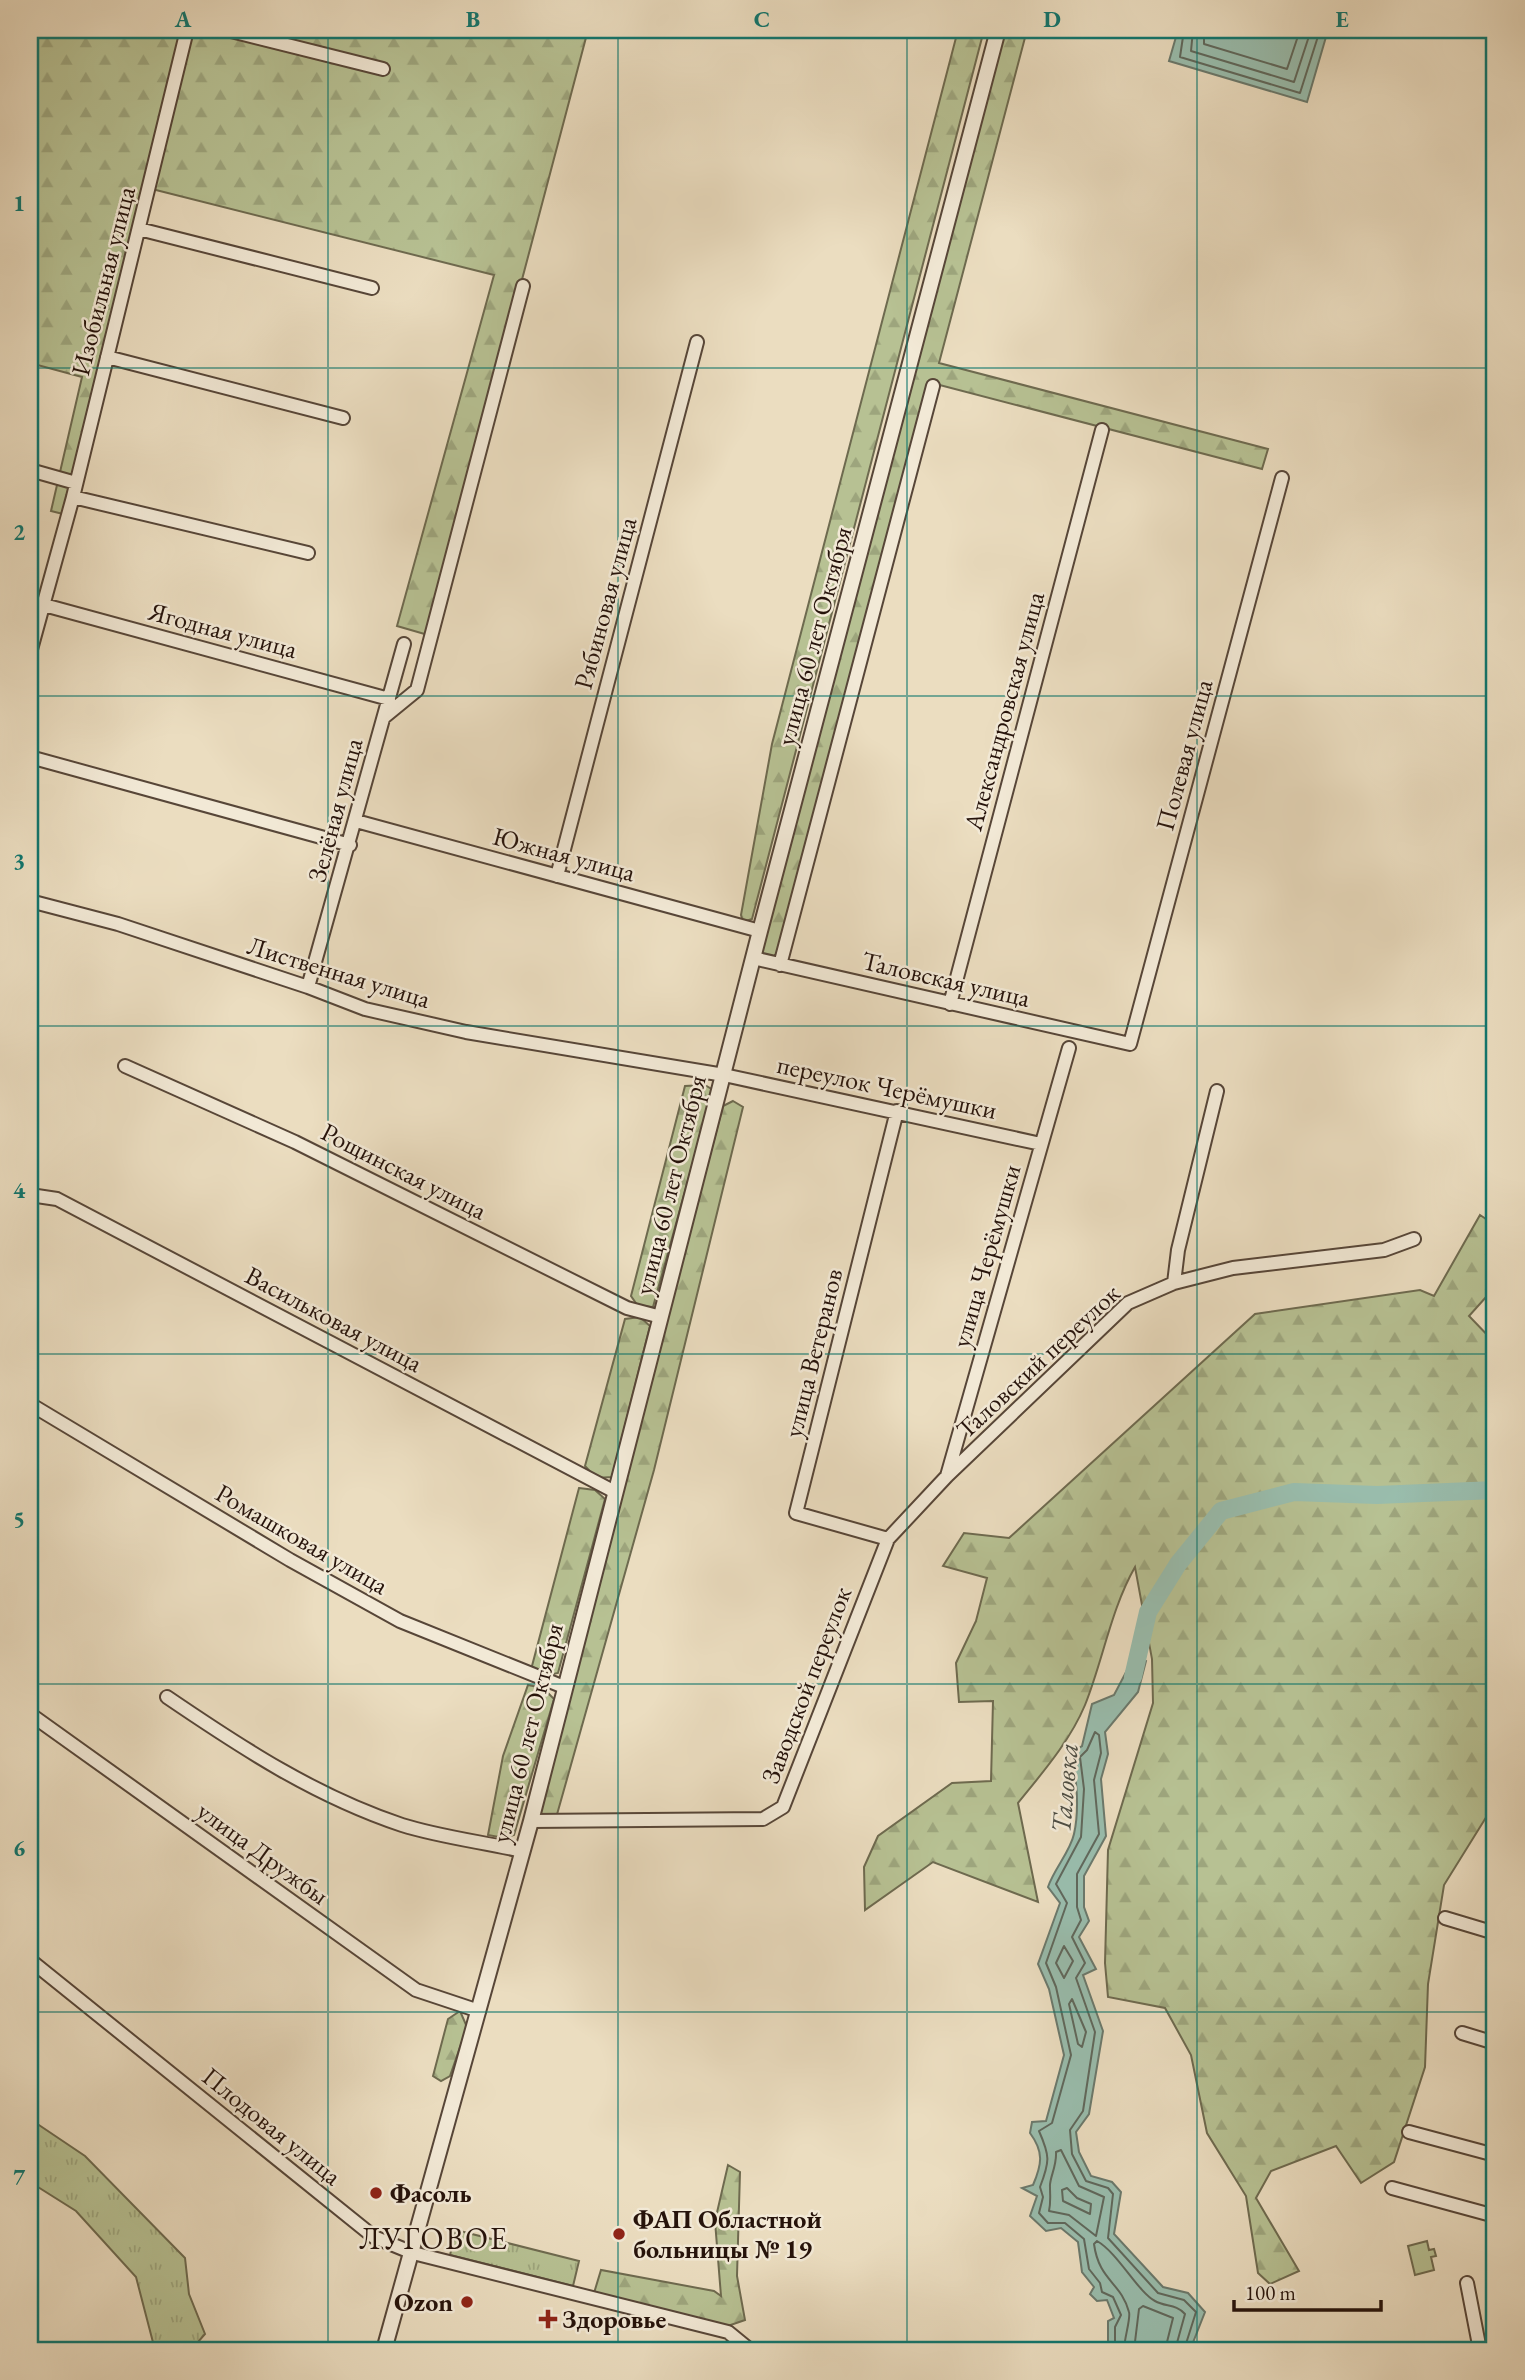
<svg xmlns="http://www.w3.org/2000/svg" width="1525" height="2380" font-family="'EB Garamond',serif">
  <defs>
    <pattern id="grass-tufts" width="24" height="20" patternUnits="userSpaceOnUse" patternTransform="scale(1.75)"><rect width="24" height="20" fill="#b7c193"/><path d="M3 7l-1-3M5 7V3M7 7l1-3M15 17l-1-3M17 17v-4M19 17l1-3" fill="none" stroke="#9da57d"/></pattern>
    <pattern id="forest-firs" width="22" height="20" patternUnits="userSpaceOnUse" patternTransform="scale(1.75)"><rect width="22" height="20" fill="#b7c193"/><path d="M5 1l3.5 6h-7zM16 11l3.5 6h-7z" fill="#9da57d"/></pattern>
  </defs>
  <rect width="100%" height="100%" fill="#ebddc0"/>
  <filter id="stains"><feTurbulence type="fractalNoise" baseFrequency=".00286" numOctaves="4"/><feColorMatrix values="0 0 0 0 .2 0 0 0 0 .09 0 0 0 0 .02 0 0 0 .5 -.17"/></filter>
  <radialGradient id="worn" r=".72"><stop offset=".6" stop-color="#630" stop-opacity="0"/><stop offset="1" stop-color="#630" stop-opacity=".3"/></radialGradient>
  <path fill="url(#grass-tufts)" stroke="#6e6a4f" stroke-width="2" d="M30,2119L85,2156L185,2258L189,2294L205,2334L191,2350H155L136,2277L76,2211L30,2182Z
    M456,2230L579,2261L573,2286L450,2255Z"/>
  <path fill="url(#forest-firs)" stroke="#6e6a4f" stroke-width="2" d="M30,30H588L428,635L397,626L494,275L144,187L67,515L51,511L82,377L30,363Z
    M958,30H984L752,919L743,922L741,915L772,744Z
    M1005,30H1027L939,363L1268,449L1262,469L932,383L777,961L761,954Z
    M705,1085L713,1090L653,1307L638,1306L631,1296L685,1086Z
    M733,1101L743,1107L654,1470L556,1818L540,1817L539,1801L723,1106Z
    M1480,1215L1495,1225V1287L1469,1316L1495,1343V1635L1486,1639L1490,1811L1444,1885L1428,1984L1425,2067L1394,2162L1361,2183L1336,2146L1271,2171L1256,2198L1299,2271L1270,2284L1258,2273L1246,2196L1207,2133L1191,2055L1165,2008L1108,1997L1105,1963L1108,1850L1153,1703L1152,1659L1135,1567C1111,1609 1103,1660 1085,1705C1070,1741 1043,1772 1018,1803L1038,1902L933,1862L865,1910L864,1867L878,1836L952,1783L991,1781L993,1701L959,1702L956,1663L976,1621L987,1578L943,1566L964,1533L1009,1538L1255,1314L1420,1290L1434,1296Z
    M640,1317L650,1326L612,1477L596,1478L585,1466L625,1319Z
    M579,1488L595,1490L605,1499L558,1673L544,1676L532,1666Z
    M528,1685L543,1688L554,1699L514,1835L504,1838L488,1835L503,1756Z
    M460,2011L467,2027L450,2076L441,2081L433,2076L448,2019Z
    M728,2165L740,2172L737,2276L745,2320L722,2328L594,2293L601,2270L714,2291L721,2296L715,2221Z"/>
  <path fill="#b7c193" stroke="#6e6a4f" stroke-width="2" d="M1427,2241L1429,2250L1434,2249L1436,2256L1431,2257L1434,2270L1415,2275L1408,2246Z"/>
  <path fill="#99bdad" stroke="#6b796c" stroke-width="2" d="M1178,30H1328L1307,102L1169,61Z
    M1135,1655L1146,1661L1138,1692L1105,1732L1108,1754L1101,1779L1106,1836L1084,1876V1907L1089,1921L1079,1937L1096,1969L1083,1975L1103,2031L1089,2114L1076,2132L1079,2152L1091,2176L1112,2182L1121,2192L1114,2234L1163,2287L1188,2293L1205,2312L1190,2350H1108V2321L1114,2318L1107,2300L1097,2301L1090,2294L1094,2287L1082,2272L1078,2242L1061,2228L1046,2231L1030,2216L1037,2196L1022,2188L1033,2185C1042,2164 1044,2152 1030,2133L1032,2122L1046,2121L1064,2055L1049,1989L1038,1964L1060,1903L1048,1887C1054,1869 1070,1852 1074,1834C1080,1807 1076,1779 1072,1752L1082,1746L1092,1704L1114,1695Z"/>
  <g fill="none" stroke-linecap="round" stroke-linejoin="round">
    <path stroke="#60685c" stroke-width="2" d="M1184,30L1180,57L1300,93L1320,30
      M1193,30L1191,51L1294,82L1311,30
      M1204,30V44L1287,69L1300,30
      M1064,1946L1073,1961L1064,1978L1056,1963Z
      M1072,1999L1086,2032L1082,2047L1078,2044L1069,2004Z
      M1061,2150L1079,2186L1104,2197L1096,2236L1069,2215L1049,2211C1051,2202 1050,2196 1050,2187C1049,2179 1057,2166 1056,2152Z
      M1067,2188L1077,2198L1091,2204L1090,2214L1063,2201L1062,2190Z
      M1115,2350V2327L1121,2315L1113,2297L1102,2292L1100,2283L1089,2269L1084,2239L1065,2223H1048L1039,2213L1043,2197L1040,2187C1050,2161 1050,2156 1039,2131L1052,2123L1071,2055L1056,1987L1046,1963L1067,1903L1056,1884L1081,1837L1084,1789L1080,1757L1087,1750L1095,1732L1099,1735L1101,1753L1094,1780L1099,1834L1077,1874V1907L1081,1920L1072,1937L1085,1963L1076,1978L1095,2032L1083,2111L1070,2130L1072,2154L1086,2181L1108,2188L1113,2194L1108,2238L1158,2293L1184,2300L1196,2312L1184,2350
      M1124,2350C1124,2339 1131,2318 1129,2312C1121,2282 1099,2281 1094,2244L1097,2241C1118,2253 1138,2292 1155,2301C1166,2307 1176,2304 1185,2314L1175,2350
      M1134,2350L1139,2309L1143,2306L1173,2318L1165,2350"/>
    <path stroke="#99bdad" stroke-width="18" d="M1133,1677L1148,1612L1178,1564L1221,1511L1294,1492L1377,1495L1495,1490"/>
    <g stroke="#574638" stroke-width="16">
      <path id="minor" d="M227,30L383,69
        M139,229L372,288
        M107,357L343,418
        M30,470L76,483
        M73,497L308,553
        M44,605L389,699
        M30,653L73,497L187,30
        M384,717L417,690L523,286
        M30,757L350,845
        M356,821L760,931
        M557,876L697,342
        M30,901L118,924L308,987L365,1009L466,1032L724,1075L1041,1144
        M753,958L1130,1044L1282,478
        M780,965L933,386
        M308,987L404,644
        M950,1004L1102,430
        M125,1066L295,1142L627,1308L661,1317
        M30,1200L37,1196L57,1199L615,1492
        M1174,1283L1178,1250L1217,1091
        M30,1404L290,1560L400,1621L564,1687
        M947,1476L1069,1048
        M888,1539L796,1513L897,1111
        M167,1697C242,1748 315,1796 402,1825C440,1837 483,1842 522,1851
        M30,1714L416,1990L479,2011
        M531,1821L763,1819L783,1807L888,1539L947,1476L1128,1303L1174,1283L1233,1268L1384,1250L1414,1239
        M1445,1918L1495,1933
        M30,1960L374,2237L413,2253L728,2332L750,2350
        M1462,2033L1495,2043
        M1409,2132L1495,2155
        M1392,2188L1495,2216
        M1467,2283L1480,2350"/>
    </g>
    <g stroke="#574638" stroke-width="18">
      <path id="tertiary" d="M384,2350L531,1821L760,931L998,30"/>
    </g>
    <use href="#minor" stroke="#f2e9d6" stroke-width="12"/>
    <use href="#tertiary" stroke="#f2e9d6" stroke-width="14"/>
  </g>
  <path fill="none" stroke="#0f766e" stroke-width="2" stroke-opacity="0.55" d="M328,30V2350M618,30V2350M907,30V2350M1197,30V2350M30,368H1495M30,696H1495M30,1026H1495M30,1354H1495M30,1684H1495M30,2012H1495"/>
  <g fill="#8f2418" stroke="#f2e9d6" stroke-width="2.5">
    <circle cx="376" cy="2193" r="7"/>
    <circle cx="619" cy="2234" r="7"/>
    <circle cx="467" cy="2302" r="7"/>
    <path d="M544.5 2308.5h7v7h7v7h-7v7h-7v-7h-7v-7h7z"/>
  </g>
  <g text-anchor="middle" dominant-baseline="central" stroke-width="5" stroke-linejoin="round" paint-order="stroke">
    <g font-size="26" fill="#26130b" stroke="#f2e9d6">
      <text transform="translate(103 281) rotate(-76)">Изобильная улица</text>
      <text transform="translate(605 603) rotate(-75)">Рябиновая улица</text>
      <text transform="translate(223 630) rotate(15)">Ягодная улица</text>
      <text transform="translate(814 636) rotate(-75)">улица 60 лет Октября</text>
      <text transform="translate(1004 711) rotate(-75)">Александровская улица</text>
      <text transform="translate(1184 755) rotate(-75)">Полевая улица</text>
      <text transform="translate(335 810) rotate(-75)">Зелёная улица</text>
      <text transform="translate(564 854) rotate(15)">Южная улица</text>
      <text transform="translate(339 972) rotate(17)">Лиственная улица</text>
      <text transform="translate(946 979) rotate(13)">Таловская улица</text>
      <text transform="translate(887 1087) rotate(12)">переулок Черёмушки</text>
      <text transform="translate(404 1171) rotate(27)">Рощинская улица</text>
      <text transform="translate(670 1185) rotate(-76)">улица 60 лет Октября</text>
      <text transform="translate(986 1256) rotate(-74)">улица Черёмушки</text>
      <text transform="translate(334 1319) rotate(28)">Васильковая улица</text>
      <text transform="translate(813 1353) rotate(-76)">улица Ветеранов</text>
      <text transform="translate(1038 1361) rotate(-43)">Таловский переулок</text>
      <text transform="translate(302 1539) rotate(30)">Ромашковая улица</text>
      <text transform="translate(806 1685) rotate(-69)">Заводской переулок</text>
      <text transform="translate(527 1733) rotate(-76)">улица 60 лет Октября</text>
      <text transform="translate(263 1853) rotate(36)">улица Дружбы</text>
      <text transform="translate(272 2126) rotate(39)">Плодовая улица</text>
    </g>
    <g font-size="26" font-weight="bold" fill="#26130b" stroke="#f2e9d6" text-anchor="start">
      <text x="390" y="2193">Фасоль</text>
      <text x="633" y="2219">ФАП Областной<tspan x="633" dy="30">больницы № 19</tspan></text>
      <text x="453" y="2302" text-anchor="end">Ozon</text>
      <text x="562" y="2319">Здоровье</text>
    </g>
    <g font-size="28" font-style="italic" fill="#4e4e44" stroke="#f2e9d6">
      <text transform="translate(1064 1788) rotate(-85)">Таловка</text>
    </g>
    <g font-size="30" letter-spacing="2" fill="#26130b" stroke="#f2e9d6">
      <text x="434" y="2238">ЛУГОВОЕ</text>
    </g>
  </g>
  <rect width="1525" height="2380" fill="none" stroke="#ebddc0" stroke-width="77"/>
  <path d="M1234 2300v10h147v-10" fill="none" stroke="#26130b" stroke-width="3.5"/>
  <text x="1245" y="2300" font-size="21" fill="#26130b" stroke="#f2e9d6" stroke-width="5" paint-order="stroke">100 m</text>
  <rect x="38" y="38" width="1448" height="2304" fill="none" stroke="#0f766e" stroke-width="2.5"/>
  <g font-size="23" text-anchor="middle" font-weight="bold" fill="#0f766e">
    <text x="183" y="27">A</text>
    <text x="473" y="27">B</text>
    <text x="762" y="27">C</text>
    <text x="1052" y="27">D</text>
    <text x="1342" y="27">E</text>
    <text x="19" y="211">1</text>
    <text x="19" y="540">2</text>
    <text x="19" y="869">3</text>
    <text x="19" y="1198">4</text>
    <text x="19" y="1527">5</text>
    <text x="19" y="1856">6</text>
    <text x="19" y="2185">7</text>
  </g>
  <rect width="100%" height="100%" filter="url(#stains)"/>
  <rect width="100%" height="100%" fill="url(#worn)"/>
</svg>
